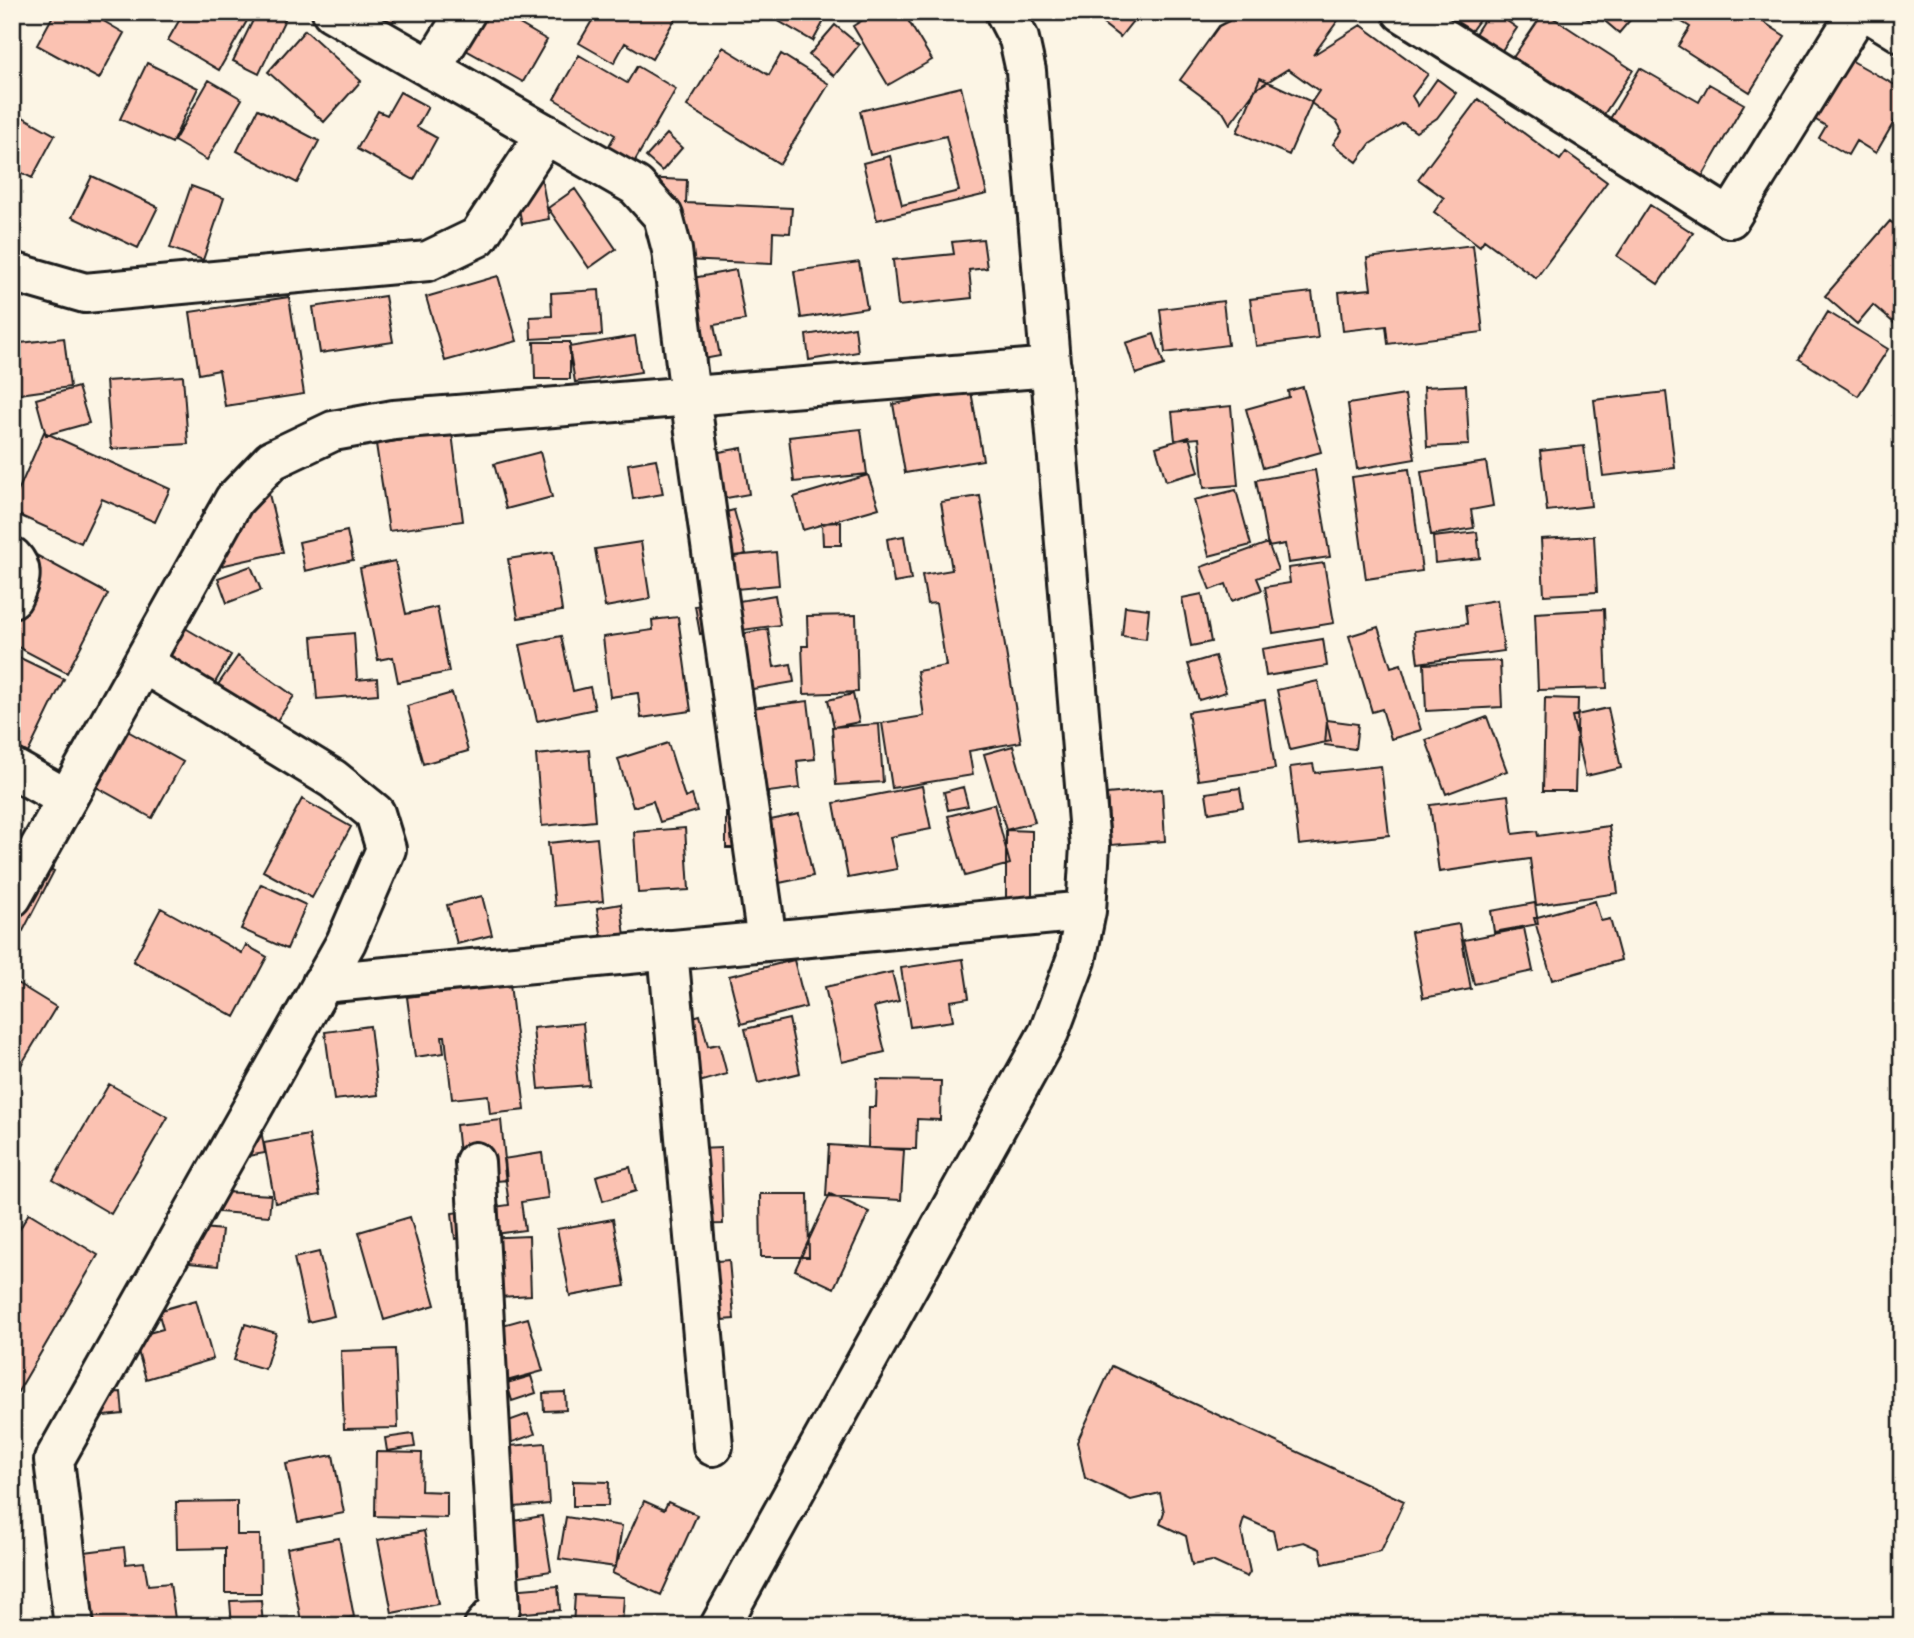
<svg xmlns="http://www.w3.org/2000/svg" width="1914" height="1638" font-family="'Indie Flower',sans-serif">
  <rect width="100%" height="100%" fill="#fcf5e5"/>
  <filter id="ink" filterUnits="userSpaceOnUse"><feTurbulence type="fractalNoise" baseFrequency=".0143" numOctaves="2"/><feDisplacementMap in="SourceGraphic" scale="14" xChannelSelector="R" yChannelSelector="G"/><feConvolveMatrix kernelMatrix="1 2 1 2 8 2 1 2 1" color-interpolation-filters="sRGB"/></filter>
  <g filter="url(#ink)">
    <path fill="#fbc2b2" stroke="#1c1c1c" stroke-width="2" d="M55,12H88L124,33L99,79L37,45Z
      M184,12H252L219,70L168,40Z
      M257,12H276L286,17L259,74L233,61Z
      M327,12H395L397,13L385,39Z
      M487,12H499L547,40L523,82L466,50Z
      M597,12H668L676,17L652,59L625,43L614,63L579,43Z
      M763,12H829L813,41Z
      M876,12H903L932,60L888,85L853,26Z
      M1088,12H1140L1120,37Z
      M1235,12H1330L1339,19L1313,55L1361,25L1428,74L1412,96L1418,106L1437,79L1456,93L1437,118L1416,132L1403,123L1370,144L1357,162L1333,144L1342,131L1337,122L1311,103L1319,91L1288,69L1256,89L1230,124L1223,112L1180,80L1219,26L1229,21Z
      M1415,12H1485L1460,46Z
      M1489,12H1494L1517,28L1492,65L1466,48Z
      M1544,12L1633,70L1597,125L1508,65Z
      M1575,12H1594L1589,20Z
      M1602,12H1637L1619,33L1599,16Z
      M1672,12H1748L1785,36L1750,92L1678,46L1690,27L1671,15Z
      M835,25L859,45L834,76L809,55Z
      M305,30L361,81L324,122L268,72Z
      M723,47L769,75L781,54L829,84L780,164L687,106Z
      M1838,53L1902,89V108L1876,153L1856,141L1848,155L1819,138L1826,126L1804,113Z
      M579,55L627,83L637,66L676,89L624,180L598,165L615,135L554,99Z
      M147,63L198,88L172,143L120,119Z
      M1640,68L1699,102L1709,84L1744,104L1698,184L1604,129Z
      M1260,78L1312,102L1289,155L1237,132Z
      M209,80L242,99L207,160L174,141Z
      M961,87L987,194L877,220L863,163L890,156L902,205L959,191L946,136L870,155L860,111Z
      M400,92L428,107L417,127L437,138L414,180L357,149L378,111L387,115Z
      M1478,99L1560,160L1566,152L1607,182L1536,278L1484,240L1480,246L1434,212L1444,198L1418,179Z
      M258,109L319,141L297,183L237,151Z
      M12,111L55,135L32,178L12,168Z
      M667,134L682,148L662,171L646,157Z
      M539,165L549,219L522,224L511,170Z
      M92,176L158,207L138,248L72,217Z
      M640,178L687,180L686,203L792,208L790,233L773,232L772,264L663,259L665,213Z
      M191,186L224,198L203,260L170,248Z
      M575,189L616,249L589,268L548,208Z
      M1650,205L1693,233L1658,284L1617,256Z
      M1890,221L1902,231V330L1873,305L1857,324L1825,296Z
      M983,239L987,268L969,270L972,298L898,306L893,260L954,254L952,242Z
      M1473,245L1483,332L1388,344L1386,326L1343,331L1339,292L1371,289L1367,258Z
      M859,262L867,308L801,318L794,271Z
      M736,270L745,320L714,325L720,356L687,362L671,282Z
      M498,276L517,341L445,361L426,297Z
      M599,290L602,335L531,339L530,317L552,316L551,293Z
      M1312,292L1318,338L1256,346L1250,299Z
      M385,296L393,342L320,353L313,307Z
      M289,297L304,394L225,406L219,370L199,374L190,312Z
      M1223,301L1228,345L1165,353L1160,309Z
      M1828,312L1888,349L1858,396L1799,359Z
      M855,327L858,352L809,360L806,335Z
      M1154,334L1164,365L1136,374L1126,343Z
      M635,336L641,372L575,382L569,347Z
      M64,338L70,387L12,395V344Z
      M534,342H570V379H535Z
      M183,376L188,444L111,449L106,381Z
      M1466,385L1469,445L1427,447L1424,387Z
      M78,387L89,423L46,435L36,399Z
      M1303,387L1321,452L1263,468L1246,409L1289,397L1288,391Z
      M971,391L983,460L905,473L893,404Z
      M1666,392L1675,468L1603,476L1594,400Z
      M1405,395L1415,459L1357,469L1348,404Z
      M1231,406L1238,485L1204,488L1199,438L1175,440L1172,412Z
      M861,429L867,474L794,482L789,437Z
      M44,432L170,489L155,522L102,499L81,543L12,512V505Z
      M452,433L463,521L389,531L376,444Z
      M1189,437L1199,472L1166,481L1156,447Z
      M1584,446L1591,506L1547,511L1540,451Z
      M742,448L749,494L693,504L685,458Z
      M540,452L552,497L506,509L494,464Z
      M656,459L663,494L633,499L628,464Z
      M1486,462L1493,506L1471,510L1474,528L1431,535L1421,472Z
      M1409,469L1422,571L1366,579L1352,477Z
      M1315,470L1330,557L1288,563L1285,544L1268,547L1256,480Z
      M868,475L879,508L803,530L794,497Z
      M1236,490L1251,545L1209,556L1194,500Z
      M269,494L283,552L216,567L203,510Z
      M980,496L1021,742L969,751L973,775L892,788L882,723L924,716L917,671L946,666L936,603L927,604L922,575L952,570L941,502Z
      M734,510L746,554L727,559L705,593L687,522Z
      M841,522V545H823L822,523Z
      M347,531L353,560L305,571L299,542Z
      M1477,532L1480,558L1435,563L1433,537Z
      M904,536L911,580L894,583L887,539Z
      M1594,536L1597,592L1544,595L1541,539Z
      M641,542L650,599L605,607L595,549Z
      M1268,543L1278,570L1257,578L1262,590L1232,601L1226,584L1210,590L1201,567Z
      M553,552L562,611L518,618L508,559Z
      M776,552L779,585L736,589L733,556Z
      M36,555L108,594L67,673L12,644V600Z
      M395,561L406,614L437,607L449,672L398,682L393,657L378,660L360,568Z
      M1324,563L1334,623L1273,633L1265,587L1290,583L1288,568Z
      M251,566L261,590L227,603L218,578Z
      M1202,594L1211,642L1191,646L1182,598Z
      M775,595L780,625L743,630L739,601Z
      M735,599L741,634L768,629L774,667L791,664L794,682L729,693L718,631L700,634L695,606Z
      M1497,600L1504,651L1418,663L1414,631L1467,624L1465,605Z
      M1125,606L1149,609L1146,639L1122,636Z
      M1604,609L1607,688L1538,690L1535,613Z
      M158,612L231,655L202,705L128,662Z
      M856,615L858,692L804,694L802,646H808L807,616Z
      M678,617L691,711L641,718L638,693L610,697L603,637L653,630L652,620Z
      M1378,627L1391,667L1401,664L1421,730L1391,739L1382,709L1372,712L1349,636Z
      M354,633L357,680L377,678L378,694L317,699L312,637Z
      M561,636L573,691L590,687L595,709L537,721L520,645Z
      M1323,639L1327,666L1266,676L1262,649Z
      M12,654L64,679L26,757L12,750Z
      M238,656L294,696L264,739L208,699Z
      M1215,656L1226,692L1199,700L1188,664Z
      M1500,661L1502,707L1426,711L1424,664Z
      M1318,681L1331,741L1290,750L1277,690Z
      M452,693L468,751L423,764L407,706Z
      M853,694L859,722L834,727L828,700Z
      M1545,698L1578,699L1575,791H1543Z
      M1265,700L1275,769L1198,780L1188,712Z
      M808,701L815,759L797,761L800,788L768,792L769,806L729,810L718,712Z
      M1608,708L1621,768L1586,776L1572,716Z
      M1487,717L1507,771L1446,794L1426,740Z
      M106,719L183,762L152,818L75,775Z
      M1327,720L1358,724L1355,749L1325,745Z
      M879,724L883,782L836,785L832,727Z
      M668,743L685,798L692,795L697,811L660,822L653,801L633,807L618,759Z
      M1013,746L1035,822L1006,830L984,754Z
      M589,750L595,821L542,826L536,755Z
      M1313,764L1315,773L1381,766L1389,835L1299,845L1290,767Z
      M922,786L931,829L890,837L897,869L848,878L834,803Z
      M963,787L968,806L948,810L944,792Z
      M1240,788L1243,807L1209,813L1206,793Z
      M1162,789L1165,841L1111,845L1107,794Z
      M1508,795L1513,834L1537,831L1538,836L1609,826L1618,893L1536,905L1530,859L1439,872L1430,805Z
      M302,799L351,827L312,898L263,871Z
      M994,804L1010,864L965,876L948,816Z
      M726,812H741V848H726Z
      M799,814L813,876L765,886L752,824Z
      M685,828L689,890L638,893L634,832Z
      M1006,830L1032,831V905H1006Z
      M597,838L603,901L555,906L548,843Z
      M32,860L54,871L23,931L12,925V898Z
      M261,884L306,905L287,949L241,929Z
      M482,896L492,935L457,944L447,905Z
      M1595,901L1601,921L1610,919L1621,960L1552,980L1534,918Z
      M1535,903L1538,924L1494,932L1491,911Z
      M621,904L625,936L602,940L597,908Z
      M161,908L242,953L246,945L267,957L235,1017L133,961Z
      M1459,924L1471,989L1423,998L1411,932Z
      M1524,928L1533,971L1474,984L1464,940Z
      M963,959L969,998L950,1001L953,1021L910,1027L901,968Z
      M794,960L806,1007L741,1024L729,976Z
      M892,972L899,1001L874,1007L885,1052L842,1062L825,987Z
      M17,983L56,1007L12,1080V990Z
      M510,984L525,1110L490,1114L488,1095L452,1099L445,1036H442L444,1053L415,1057L407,997Z
      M700,1015L708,1046L719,1044L727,1074L671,1090L653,1028Z
      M789,1019L800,1073L758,1083L745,1029Z
      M583,1023L589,1085L539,1089L533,1028Z
      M370,1026L378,1095L334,1100L325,1032Z
      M877,1080L941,1081L940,1120L917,1119L916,1149L868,1148L869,1107H876Z
      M109,1084L168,1117L111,1214L53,1180Z
      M501,1120L507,1180L462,1184L456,1125Z
      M260,1124L265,1153L230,1159Z
      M309,1135L320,1195L275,1203L264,1143Z
      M829,1145L904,1150L901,1200L826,1196Z
      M721,1148L723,1224L676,1225L674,1150Z
      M542,1153L548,1198L521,1202L525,1230L455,1239L452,1213L509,1205L503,1159Z
      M630,1167L636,1191L603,1201L596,1176Z
      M208,1191L271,1195L269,1216L207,1211Z
      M760,1194H808L809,1257H761Z
      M830,1194L869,1212L834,1288L795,1270Z
      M29,1213L98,1255L12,1402V1242Z
      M410,1217L435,1305L384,1320L359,1232Z
      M613,1219L625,1286L570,1296L557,1229Z
      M174,1225L222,1230L218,1266L170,1261Z
      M529,1236L531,1295L482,1298L480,1238Z
      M319,1252L334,1316L308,1322L294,1258Z
      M729,1260L734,1319L684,1323L680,1264Z
      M196,1300L213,1359L146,1379L134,1337L163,1329L158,1311Z
      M528,1318L543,1371L503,1382L488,1329Z
      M245,1324L276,1333L265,1369L234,1360Z
      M395,1349L398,1428L344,1429L341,1351Z
      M1112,1366L1404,1501L1381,1551L1323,1564L1320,1549L1304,1542L1277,1548L1273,1531L1244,1518L1241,1529L1250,1572L1247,1577L1212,1561L1192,1565L1186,1536L1160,1524L1164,1512L1160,1493L1131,1500L1085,1478L1077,1442Z
      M531,1376L536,1393L512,1401L507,1383Z
      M121,1392L123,1414L95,1417L93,1394Z
      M565,1392L566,1410L544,1411L543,1393Z
      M528,1414L535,1434L510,1443L503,1423Z
      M413,1434L415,1447L387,1451L385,1438Z
      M545,1443L549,1504L503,1508L498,1447Z
      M376,1452L422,1453L421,1491L447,1492V1518L375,1516Z
      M333,1455L344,1513L298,1522L286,1464Z
      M573,1481L609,1482L608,1506H573Z
      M237,1501V1535H260L261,1593H225V1548L177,1549L176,1502Z
      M644,1501L664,1510L668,1502L697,1515L661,1595L612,1573Z
      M542,1516L551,1571L496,1580L486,1526Z
      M566,1517L622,1526L616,1567L559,1559Z
      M424,1531L438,1604L392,1613L378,1540Z
      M339,1538L354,1617L302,1626L287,1548Z
      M124,1547L126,1564L144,1562L148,1585L170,1583L176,1626H61L77,1553Z
      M558,1586L560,1610L487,1616L485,1592Z
      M575,1595L624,1597L622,1626L573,1625Z
      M261,1600L263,1626H232L230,1601Z"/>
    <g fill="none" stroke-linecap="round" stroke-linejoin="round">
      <g stroke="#1c1c1c" stroke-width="44">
        <path id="minor" d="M332,12L636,186L663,216L672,250L690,396L767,941
          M1402,12L1730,218L1858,12
          M1868,12L1902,33
          M431,69L466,12
          M12,272L85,293L428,261L478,237L546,134
          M12,557C25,570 19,584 12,598
          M12,768L67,799
          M12,897L234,500L272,460L333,431L394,420L1051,367
          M668,950L713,1446
          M322,983L1086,911
          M475,1162L500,1608L484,1626
          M74,1626L54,1460L346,942L386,849L375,813L333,779L143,663
          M720,1626L1049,1032L1076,960L1086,911L1090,846L1026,71L1019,39L1005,12"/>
      </g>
      <use href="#minor" stroke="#fcf5e5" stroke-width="38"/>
    </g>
  </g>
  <rect width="1914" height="1638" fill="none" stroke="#fcf5e5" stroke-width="42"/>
  <rect x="21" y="21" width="1872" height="1596" fill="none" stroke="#1c1c1c" stroke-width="2.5" filter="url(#ink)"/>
</svg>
